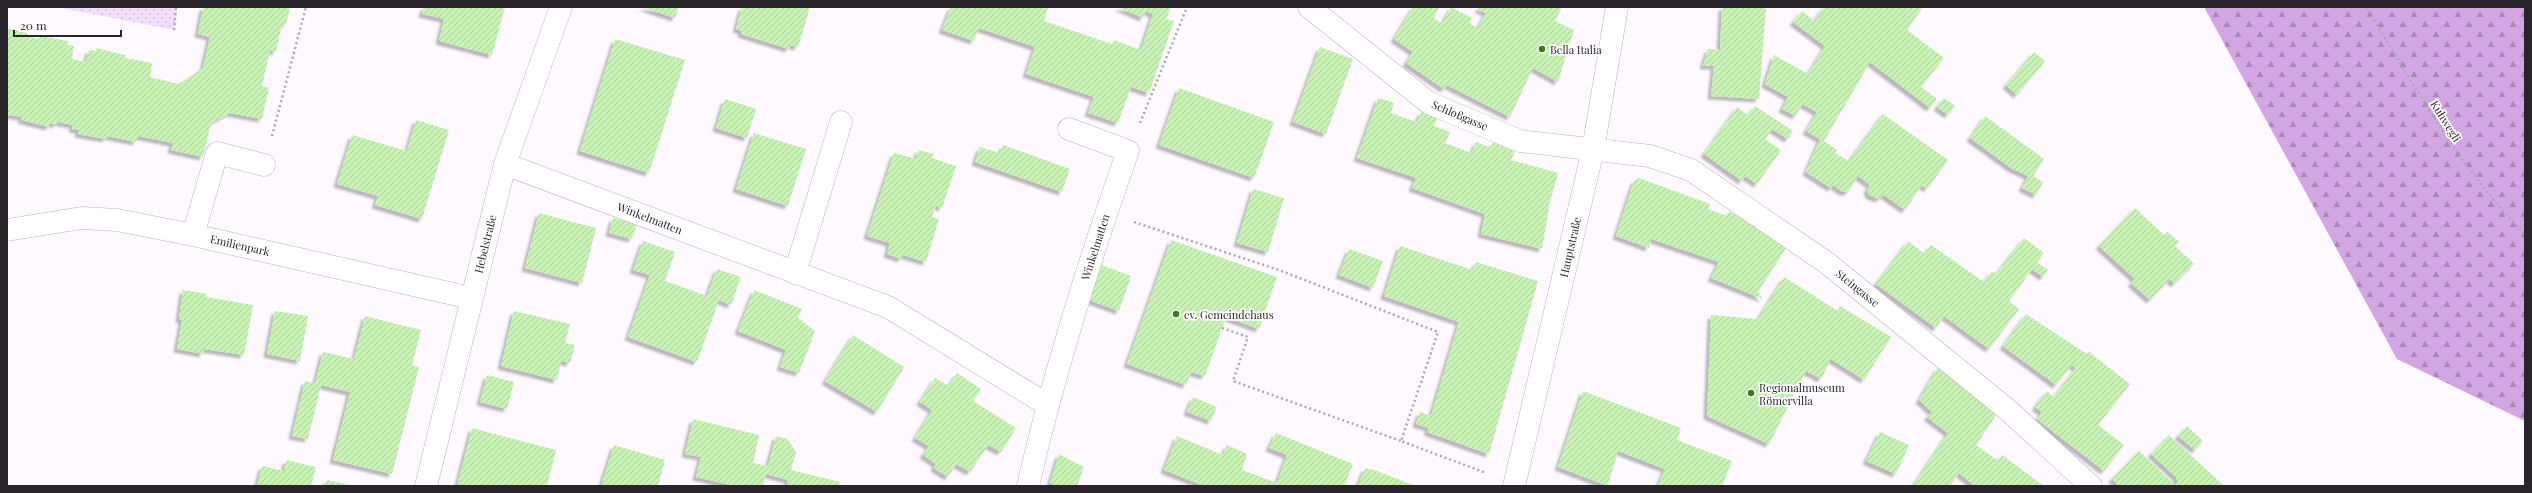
<svg xmlns="http://www.w3.org/2000/svg" width="2532" height="493" font-family="'Playfair Display',serif">
  <defs>
    <pattern id="forest-firs" width="22" height="20" patternUnits="userSpaceOnUse"><rect width="22" height="20" fill="#d1a6e3"/><path d="M5 1l3.5 6h-7zM16 11l3.5 6h-7z" fill="#aa87b8"/></pattern>
    <pattern id="park-dots" width="8" height="8" patternUnits="userSpaceOnUse"><rect width="8" height="8" fill="#f4defd"/><path d="M2 2h.1M6 6h.1" fill="none" stroke="#d1bed9" stroke-width="1.8" stroke-linecap="round"/></pattern>
    <pattern id="building-hatch" width="6" height="6" patternUnits="userSpaceOnUse"><rect width="6" height="6" fill="#c8f3b4"/><path d="M-1 1l2-2M0 6l6-6M5 7l2-2" fill="none" stroke="#acd09b"/></pattern>
    <filter id="shadow"><feDropShadow dx="-3.5" dy="3.5" stdDeviation="1" flood-color="#0004"/></filter>
  </defs>
  <rect width="100%" height="100%" fill="#fdf9ff"/>
  <path fill="url(#forest-firs)" d="M2204,7H2525V421L2397,359Z"/>
  <path fill="url(#park-dots)" d="M57,7H177L174,30Z"/>
  <path fill="url(#building-hatch)" filter="url(#shadow)" d="M203,7H290L286,25L282,24L276,52L270,50L262,86L269,88L262,119L230,113L211,123L203,157L171,150L173,143L138,136L136,142L107,136L106,139L78,134L79,130L72,129L73,125L57,122L56,125L50,123L49,127L21,120L22,117L9,115L7,118V28L27,33V36L39,39L40,36L68,41L67,45L74,46L72,59L86,62L89,50L96,51V48L125,55V58L152,63L150,77L179,84L203,68L210,37L198,34Z
    M424,7H505L492,55L439,41L444,19L422,14Z
    M642,7H679L675,18Z
    M742,7H810L798,47L790,45L789,49L741,34L742,31L736,29Z
    M951,7H1048L1044,21L1112,44L1114,40L1141,50L1153,14L1146,11L1143,18L1118,7H1171L1166,19L1174,21L1149,93L1131,87L1118,123L1088,113L1094,97L1026,74L1035,47L979,28L974,41L942,30Z
    M1413,7H1439L1434,18L1442,24L1451,7L1472,18L1469,23L1478,28L1486,13L1478,9L1479,7H1562L1555,21L1574,30L1558,82L1533,68L1510,117L1447,85L1444,89L1406,63L1413,52L1394,39Z
    M1722,7H1766L1759,99L1711,96L1714,66H1703L1708,49L1720,50Z
    M1824,7H1923L1907,30L1944,58L1921,87L1937,99L1930,108L1870,62L1824,141L1837,150L1835,153L1849,161L1883,114L1948,160L1927,189L1922,185L1905,210L1884,195L1878,199L1869,195L1867,190L1870,185L1858,176L1848,192H1843L1833,185L1831,188L1806,172L1820,139L1806,131L1817,112L1802,104L1796,116L1782,109L1788,97L1765,84L1774,55L1808,74L1825,46L1793,22L1802,11L1814,21Z
    M615,39L685,60L649,173L580,151Z
    M1320,47L1353,59L1326,134L1293,122Z
    M2034,52L2045,61L2017,95L2006,85Z
    M1179,88L1274,122L1254,178L1159,145Z
    M1378,98L1394,103L1391,113L1417,122L1421,112L1438,117L1434,126L1450,132L1445,143L1472,153L1476,142L1491,148L1493,142L1515,151L1511,160L1558,173L1550,202L1542,249L1481,234L1485,214L1412,188L1416,178L1357,158Z
    M1944,98L1955,106L1948,115L1937,107Z
    M725,99L756,109L747,138L716,128Z
    M1755,106L1793,131L1788,139L1772,129L1765,139L1781,150L1757,184L1745,176L1742,181L1704,154L1737,107L1748,115Z
    M1985,116L2044,159L2033,176L2043,182L2036,195L2022,188L2028,176L2011,168L1970,138Z
    M416,120L449,130L422,219L375,205L378,196L337,184L352,135L407,151Z
    M754,133L806,149L788,206L736,189Z
    M1003,145L1070,169L1062,192L975,162L980,147L1000,153Z
    M918,150L934,154L932,158L956,166L942,208L936,206L932,217L939,219L926,262L903,255L901,259L887,254L890,243L867,236L894,153L916,159Z
    M1639,178L1710,204L1708,209L1727,216L1729,211L1787,246L1758,292L1763,299L1711,278L1719,262L1651,239L1649,248L1616,236L1634,181Z
    M1253,189L1284,198L1268,252L1237,243Z
    M2135,208L2164,235L2168,232L2179,242L2175,246L2194,264L2174,284L2170,279L2150,300L2131,283L2135,279L2099,246Z
    M539,213L596,228L582,283L525,268Z
    M613,218L637,224L632,239L609,233Z
    M2024,238L2044,253L2037,262L2048,270L2043,277L2032,269L2009,301L2019,309L1989,349L1944,316L1936,328L1876,284L1908,241L1925,254L1931,245L1984,282L1992,271L1996,274Z
    M1171,240L1277,277L1259,329L1226,317L1205,376L1191,372L1186,385L1127,364Z
    M643,241L675,252L665,281L707,296L717,269L741,277L731,305L719,300L697,362L628,337L650,275L633,270Z
    M1400,246L1473,270L1476,262L1538,281L1489,454L1427,432L1429,428L1416,424L1420,412L1431,416L1459,322L1384,296Z
    M1349,249L1383,261L1373,288L1339,275Z
    M1102,265L1131,276L1119,311L1089,300Z
    M1784,277L1838,311L1840,306L1891,337L1864,380L1831,359L1821,379L1806,371L1769,444L1707,416L1711,315L1758,319Z
    M183,290L207,294L206,297L253,305L244,355L204,349L203,354L177,349L182,320L179,319Z
    M754,290L802,309L798,318L815,331L799,373L780,367L786,350L738,331Z
    M275,311L308,316L300,361L267,354Z
    M514,311L570,324L565,343L575,345L570,363L561,361L557,380L501,366Z
    M2026,314L2087,354L2089,352L2130,384L2098,425L2124,445L2104,471L2037,419L2042,412L2035,407L2047,391L2054,397L2076,368L2072,365L2056,385L2003,346Z
    M365,316L421,330L412,365L419,367L392,474L333,460L350,392L321,385L308,439L292,436L305,381L315,384L323,352L354,359Z
    M853,335L904,367L877,412L825,381Z
    M1938,367L1998,412L1976,445L1998,461L2002,455L2044,486H1975L1959,473L1950,486H1913L1948,433L1927,417L1932,412L1919,400Z
    M957,373L981,389L973,401L1016,428L1001,452L988,445L970,472L956,464L948,477L934,468L936,464L923,455L929,446L915,438L932,410L920,402L935,378L949,386Z
    M487,375L514,382L507,409L480,402Z
    M1583,391L1681,428L1677,440L1732,461L1722,486H1658L1665,469L1618,451L1608,486L1558,467Z
    M1193,397L1217,407L1211,421L1187,412Z
    M693,419L759,435L753,463L768,466L776,436L787,439L796,452L791,470L840,482L839,486H787L788,480L766,474L763,486H735L696,477L701,457L685,454Z
    M2187,426L2203,441L2195,450L2178,436Z
    M472,428L556,450L547,486H457Z
    M1880,432L1909,445L1896,474L1866,461Z
    M1276,433L1353,464L1344,486H1204L1164,470L1177,436L1223,455L1227,445L1247,454L1242,470L1277,483L1287,455L1269,448Z
    M2169,435L2193,457L2224,486H2119L2112,479L2139,451L2175,485L2178,483L2176,477L2151,454Z
    M614,445L665,460L658,486H601Z
    M1059,454L1084,467L1077,486H1058L1050,483Z
    M286,460L316,467L311,486H257L262,466L284,471Z
    M1365,468L1374,470L1416,486H1358Z
    M327,480L350,485V486H325Z"/>
  <g fill="none" stroke-linecap="round" stroke-linejoin="round">
    <g stroke="#bcb2c0" stroke-width="23">
      <path id="minor" d="M1309,7L1429,103L1520,141L1650,156L1691,170L1827,263L2009,411L2091,486
        M505,164L888,307L1046,404
        M7,230L82,218L117,220L193,235L471,298
        M193,235L217,153L264,165
        M795,273L841,122
        M426,486L505,164L561,7
        M1028,486C1054,372 1089,261 1128,151L1069,129
        M1514,486L1593,150L1617,7"/>
    </g>
    <path stroke="#aca8ae" stroke-width="2.5" stroke-dasharray="2 3" stroke-linecap="butt" d="M2366,7C2415,86 2459,168 2525,234
      M174,30L176,7
      M1140,123L1187,7
      M272,136L306,7
      M1134,222L1279,270L1438,332L1401,441L1486,473
      M1222,328L1248,337L1233,381L1401,441"/>
    <use href="#minor" stroke="#fff" stroke-width="22"/>
  </g>
  <g fill="#407b15" stroke="#fff" stroke-width="1.5">
    <circle cx="1542" cy="49" r="4"/>
    <circle cx="1176" cy="314" r="4"/>
    <circle cx="1751" cy="393" r="4"/>
  </g>
  <g text-anchor="middle" dominant-baseline="central" stroke-width="3.5" stroke-linejoin="round" paint-order="stroke">
    <g font-size="11" fill="#28242a" stroke="#fff" text-anchor="start">
      <text x="1550" y="49">Bella Italia</text>
      <text x="1184" y="314">ev. Gemeindehaus</text>
      <text x="1759" y="387">Regionalmuseum<tspan x="1759" dy="13">Römervilla</tspan></text>
    </g>
    <g font-size="11" fill="#28242a" stroke="#fff">
      <text transform="translate(1460 115) rotate(23)">Schloßgasse</text>
      <text transform="translate(2446 121) rotate(58)">Kuhwegli</text>
      <text transform="translate(650 218) rotate(21)">Winkelmatten</text>
      <text transform="translate(485 244) rotate(-76)">Hebelstraße</text>
      <text transform="translate(240 245) rotate(13)">Emilienpark</text>
      <text transform="translate(1095 247) rotate(-72)">Winkelmatten</text>
      <text transform="translate(1570 247) rotate(-77)">Hauptstraße</text>
      <text transform="translate(1858 288) rotate(39)">Steingasse</text>
    </g>
  </g>
  <rect width="2532" height="493" fill="none" stroke="#28242a" stroke-width="16"/>
  <path d="M14 30v6h107v-6" fill="none" stroke="#28242a" stroke-width="2"/>
  <text x="20" y="30" font-size="12" fill="#28242a" stroke="#ffffff" stroke-width="3" paint-order="stroke">20 m</text>
</svg>
